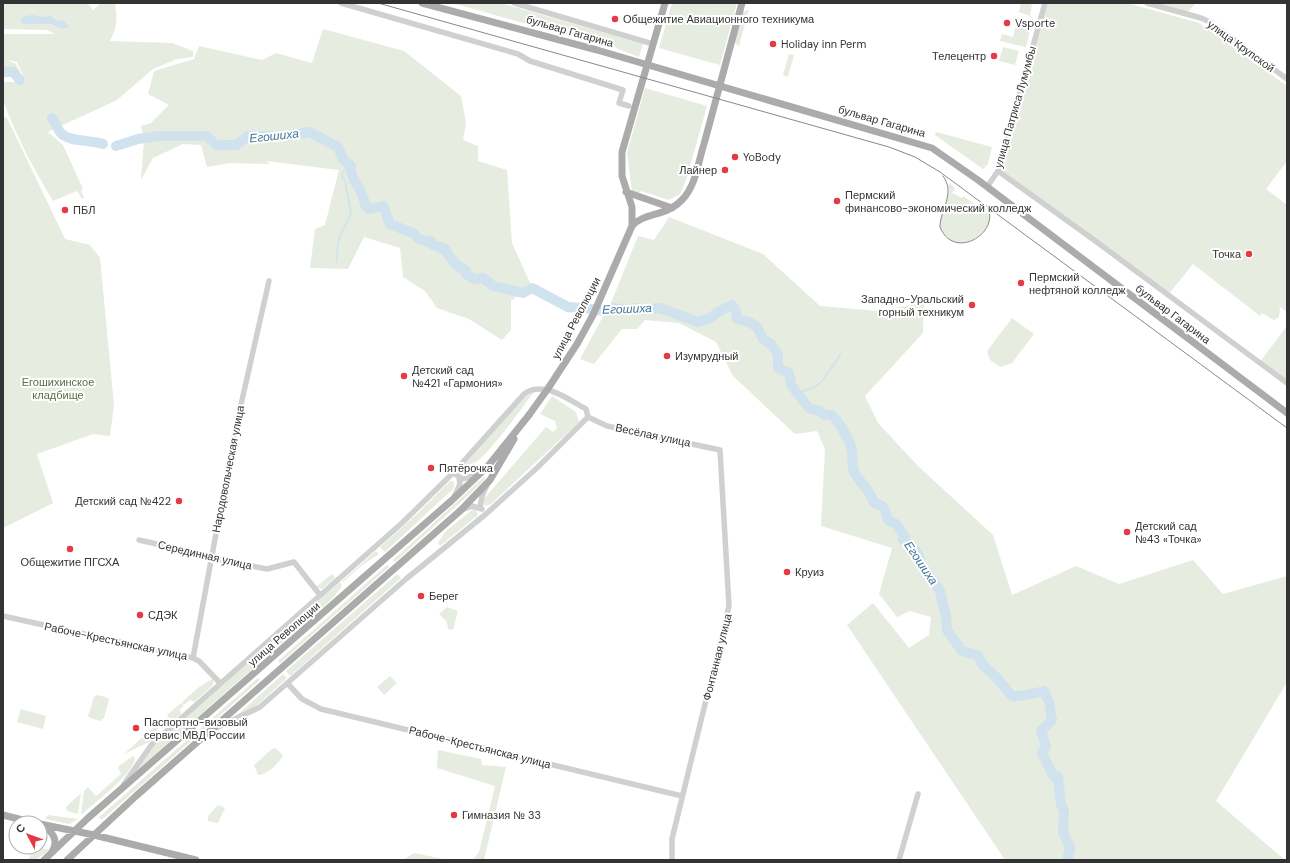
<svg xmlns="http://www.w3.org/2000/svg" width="1290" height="863" font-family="'DM Sans',sans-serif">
  <rect width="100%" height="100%" fill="#fff"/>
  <path fill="#e6ecdf" d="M3,3H88L93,10L101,3H115C117,21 118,25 110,41L172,43L193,51V57L177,59L153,69L117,100L48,132L63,145L83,189L81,191L84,198L82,199L77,191L53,201C34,169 17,138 4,103C1,98 3,88 3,82H18L24,78L17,62L6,60L16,64L20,72L13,76L3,78V34H55L47,30L3,29Z
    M452,3H500L643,44L639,57L618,49L603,38L579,31L562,34Z
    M672,3H737L720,65L659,48Z
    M1021,3H1032L1030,16L1019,12Z
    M1045,3H1127L1199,23L1287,86V161L1266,189L1287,205V312L1280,307L1279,317L1274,320L1262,313L1260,316L1193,264L1168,295L998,171Z
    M1145,3H1196L1186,14Z
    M749,9L739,46L735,43V40L743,12Z
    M1018,18L1032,21L1026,47L1000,41L1002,34L1013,37Z
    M323,29L404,51L461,96L466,123L463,140L478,146V161L507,170L512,243L531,285L511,301V330L502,340L469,319L437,308L425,291L403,277L400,248L364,237L348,269L310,268L315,229L325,225L339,170L266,161L270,164L230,163L207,167L201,145L183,144L153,158L141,180L144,140L141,126L151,123L169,105L148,94L154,71L194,59L199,46L262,60L276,53L312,63Z
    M1003,47L1019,51L1015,65L999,61Z
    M789,54L794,55L788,77L783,75Z
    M645,88L707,106L687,177L680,194L669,200L641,191L639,193L632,192L627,153Z
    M3,116L7,118L65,239L90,245L100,258L114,405L110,436L93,434L37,454L53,503L3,528Z
    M936,132L992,147L988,164L983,169L935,135Z
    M951,184L955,189L952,193L962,198L963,196L989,214C993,229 970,246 956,242C950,241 946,235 941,231C937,215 952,201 948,185Z
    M669,217L763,254L820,306L877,311L924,303L923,333L865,396L878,423L918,466L993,535L1012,595L1076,566L1119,584L1193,560L1223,594L1287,576V682L1216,801L1285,860H1005L847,625L873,603L909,648L929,635L931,617L910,611L897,617L879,594L892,548L821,526L825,449L817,431L795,434L733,376L716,342L679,323L645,320L637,329H622L594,364L580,359L613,298L638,236L654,240Z
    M1012,318L1034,334L1012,363L1000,367L990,360L987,351Z
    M1287,326V383L1259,363Z
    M534,392C524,405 486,459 474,463C472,464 468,464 465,464L523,398Z
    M552,396L576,412L579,422L491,504L485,506L483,500L546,427L553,432L557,428L555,421L540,414Z
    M486,475L484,480L473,491L395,562L393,560Z
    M450,481L454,482V488L385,552L380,547L417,514Z
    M473,509L477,511L478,515L440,546L438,543L445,532Z
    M376,551L379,554L361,566L343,582L342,581Z
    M387,565L389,567L280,663L278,661Z
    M332,574L335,578L322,589L316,587Z
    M397,574L401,578L290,676L286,671Z
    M340,582L342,586L333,598L135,772L155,744Z
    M447,607L458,611L453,630L448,629L447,622L439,614Z
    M283,674L287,678L257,705L235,717Z
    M390,676L397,683L384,695L377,687Z
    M258,678L260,680L103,819L98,818Z
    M212,679L214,682L212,686L194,702L190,700L184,705L182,702L199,687Z
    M98,695L108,698L109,700L104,718L100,721L90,718L88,716L94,697Z
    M181,703L184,706L180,709L181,714L176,718H169L167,715Z
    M21,709L46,716L43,729L17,722Z
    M164,718L166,720L157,729L158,734L149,742L124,754Z
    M276,748L283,756C278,763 268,775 258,775L254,765L272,749Z
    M438,750L481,759L482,765L506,767L484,860H473L479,852L495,786L437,768Z
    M133,756L135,758C134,774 94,803 81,815L84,791L88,787L96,796L121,774L118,768L119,766Z
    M81,793L78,814L67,811L66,807Z
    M218,805L225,808L218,823L208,821V816Z
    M48,815L78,819L69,824L45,819Z
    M36,847L49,850L36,860H28Z
    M414,853L448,860H403Z"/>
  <path fill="#cfe2ee" d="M33,15L40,17L51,16L56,20L64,21L69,28H59L53,24H23L21,19L26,16Z"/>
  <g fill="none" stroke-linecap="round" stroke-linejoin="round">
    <path stroke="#cfe2ee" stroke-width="1.5" d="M337,262C337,235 341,236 351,213L345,181L342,176L343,172L351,166
      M799,393L816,386L822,381L841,354"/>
    <path stroke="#cfe2ee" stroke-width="10" d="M3,71L13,72L20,80
      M52,118C55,122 57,127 60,132C69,143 89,139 103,144
      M116,146L138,139L159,136H207L216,145H236L248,136H287L309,132L338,147L343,159L351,166C350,182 363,187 365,205L370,209L383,206L390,224L415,234L417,238L428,242L431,241L433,245L441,247V249H446C446,255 452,257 454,263L466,271V274L474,279L483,278L493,286L523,293L532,288L568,307L584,308L605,311L614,308L628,310L638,308L644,310L660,308L698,322L711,318L716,313L732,305L736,311L737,319L749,322L757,327L763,339L772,345L778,355V368L789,373L791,385L809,408L820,411L824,415H832C838,420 850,441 852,450C854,458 850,466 855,474C862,485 870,489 874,503C884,504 886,511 888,520L896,524L905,537L903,540L918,553L921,564L940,591L946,617L947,630L962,651L978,655L982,664L995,676L1012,696C1017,697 1038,693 1044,691L1049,702L1052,720L1041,731L1046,746L1042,753L1054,777L1058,776L1061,804L1064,811L1063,832L1070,848L1067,860"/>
    <path stroke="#d0d0d0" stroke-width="5.5" d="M341,3L518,54L530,61L623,90L619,103L629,106
      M514,3L653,44
      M1147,3L1201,18L1210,22L1287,79
      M998,171L1094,240L1287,383
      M987,187L998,171L1045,3
      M588,417L607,426L720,450L729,606L672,839V860
      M453,473L463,479L478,474
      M455,495L460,484L459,478
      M480,508L482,496L487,485
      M462,510L472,506L482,509
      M139,540L206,555L216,559L267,569L294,562L320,595
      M3,616L193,658L199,661L220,683
      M193,658L235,431L269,281
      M287,683L302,699L321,709L682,796
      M214,729L260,707L406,579L486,514L538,467L588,417
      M124,784L152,744L402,523L453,473L524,394C545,380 567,399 586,409L588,417
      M899,860L918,794"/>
    <path stroke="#ababab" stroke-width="7" d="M422,3L597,50L932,148L978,180L1287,413
      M626,192L672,208
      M632,226C644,212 666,217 682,200C696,186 698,162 704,144C717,97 729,50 742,3
      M549,387L577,344L593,315L632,226V207L622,176V152L665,3
      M3,815L34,823
      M40,824L94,835L196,860
      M44,825C53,833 59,841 52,852
      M44,860L88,818L451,501L488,466L529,415
      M67,860L136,796L461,510L490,480L514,439"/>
    <path stroke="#888" stroke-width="1" d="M378,3L889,147L915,157L940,172L1287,428
      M943,176C956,193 940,210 940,227C954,262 1002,232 987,206"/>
    <path stroke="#ababab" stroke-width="7" d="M529,415L549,387"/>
  </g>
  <g fill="#e63946" stroke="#fff" stroke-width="1.5">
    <circle cx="615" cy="19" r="4"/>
    <circle cx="1007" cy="23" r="4"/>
    <circle cx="773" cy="44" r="4"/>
    <circle cx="994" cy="56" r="4"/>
    <circle cx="735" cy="157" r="4"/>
    <circle cx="725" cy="170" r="4"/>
    <circle cx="837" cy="201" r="4"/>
    <circle cx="65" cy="210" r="4"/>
    <circle cx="1249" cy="254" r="4"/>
    <circle cx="1021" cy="283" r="4"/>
    <circle cx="972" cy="305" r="4"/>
    <circle cx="667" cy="356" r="4"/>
    <circle cx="404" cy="376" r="4"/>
    <circle cx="431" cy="468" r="4"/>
    <circle cx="179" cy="501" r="4"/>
    <circle cx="1127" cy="532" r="4"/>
    <circle cx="70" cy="549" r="4"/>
    <circle cx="787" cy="572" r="4"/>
    <circle cx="421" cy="596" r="4"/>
    <circle cx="140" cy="615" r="4"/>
    <circle cx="136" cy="728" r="4"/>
    <circle cx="454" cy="815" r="4"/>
  </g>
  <g text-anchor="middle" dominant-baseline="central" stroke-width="4" stroke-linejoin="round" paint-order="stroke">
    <g font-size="11" fill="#333" stroke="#fff" text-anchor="start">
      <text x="623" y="19">Общежитие Авиационного техникума</text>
      <text x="1015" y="23">Vsporte</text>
      <text x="781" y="44">Holiday inn Perm</text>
      <text x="986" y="56" text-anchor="end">Телецентр</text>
      <text x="743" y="157">YoBody</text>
      <text x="717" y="170" text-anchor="end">Лайнер</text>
      <text x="845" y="195">Пермский<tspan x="845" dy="13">финансово-экономический колледж</tspan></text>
      <text x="73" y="210">ПБЛ</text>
      <text x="1241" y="254" text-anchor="end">Точка</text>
      <text x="1029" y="277">Пермский<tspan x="1029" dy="13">нефтяной колледж</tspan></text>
      <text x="964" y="299" text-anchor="end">Западно-Уральский<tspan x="964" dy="13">горный техникум</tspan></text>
      <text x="675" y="356">Изумрудный</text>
      <text x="412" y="370">Детский сад<tspan x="412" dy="13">№421 «Гармония»</tspan></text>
      <text x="439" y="468">Пятёрочка</text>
      <text x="171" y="501" text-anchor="end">Детский сад №422</text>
      <text x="1135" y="526">Детский сад<tspan x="1135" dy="13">№43 «Точка»</tspan></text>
      <text x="70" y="562" text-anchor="middle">Общежитие ПГСХА</text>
      <text x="795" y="572">Круиз</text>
      <text x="429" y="596">Берег</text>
      <text x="148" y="615">СДЭК</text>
      <text x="144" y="722">Паспортно-визовый<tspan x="144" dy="13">сервис МВД России</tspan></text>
      <text x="462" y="815">Гимназия № 33</text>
    </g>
    <g font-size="11" fill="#333" stroke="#fff">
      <text transform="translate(570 31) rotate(16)">бульвар Гагарина</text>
      <text transform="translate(1241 46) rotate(36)">улица Крупской</text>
      <text transform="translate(1015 107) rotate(-74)">улица Патриса Лумумбы</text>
      <text transform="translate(882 121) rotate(16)">бульвар Гагарина</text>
      <text transform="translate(1173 314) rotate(37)">бульвар Гагарина</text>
      <text transform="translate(576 318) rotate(-62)">улица Революции</text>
      <text transform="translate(653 435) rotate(12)">Весёлая улица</text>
      <text transform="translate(228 469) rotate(-79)">Народовольческая улица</text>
      <text transform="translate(205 555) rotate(13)">Серединная улица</text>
      <text transform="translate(284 634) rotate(-41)">улица Революции</text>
      <text transform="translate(116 641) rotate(12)">Рабоче-Крестьянская улица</text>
      <text transform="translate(717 657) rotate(-76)">Фонтанная улица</text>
      <text transform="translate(480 747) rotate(14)">Рабоче-Крестьянская улица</text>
    </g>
    <g font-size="11" fill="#56703f" stroke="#fff">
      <text x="58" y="382">Егошихинское<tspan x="58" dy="13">кладбище</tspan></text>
    </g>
    <g font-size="12" font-style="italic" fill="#3f7597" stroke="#fff">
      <text transform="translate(274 136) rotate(-6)">Егошиха</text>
      <text transform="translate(627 309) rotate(-2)">Егошиха</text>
      <text transform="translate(921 563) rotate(56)">Егошиха</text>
    </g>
  </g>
  <rect width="1290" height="863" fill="none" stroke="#333333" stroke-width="8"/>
  <g transform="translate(28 835) rotate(311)"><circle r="19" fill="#ffffff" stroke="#adadad"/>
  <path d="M0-3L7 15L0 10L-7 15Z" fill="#e63946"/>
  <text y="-6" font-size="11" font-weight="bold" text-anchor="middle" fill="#333333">С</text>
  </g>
</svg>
